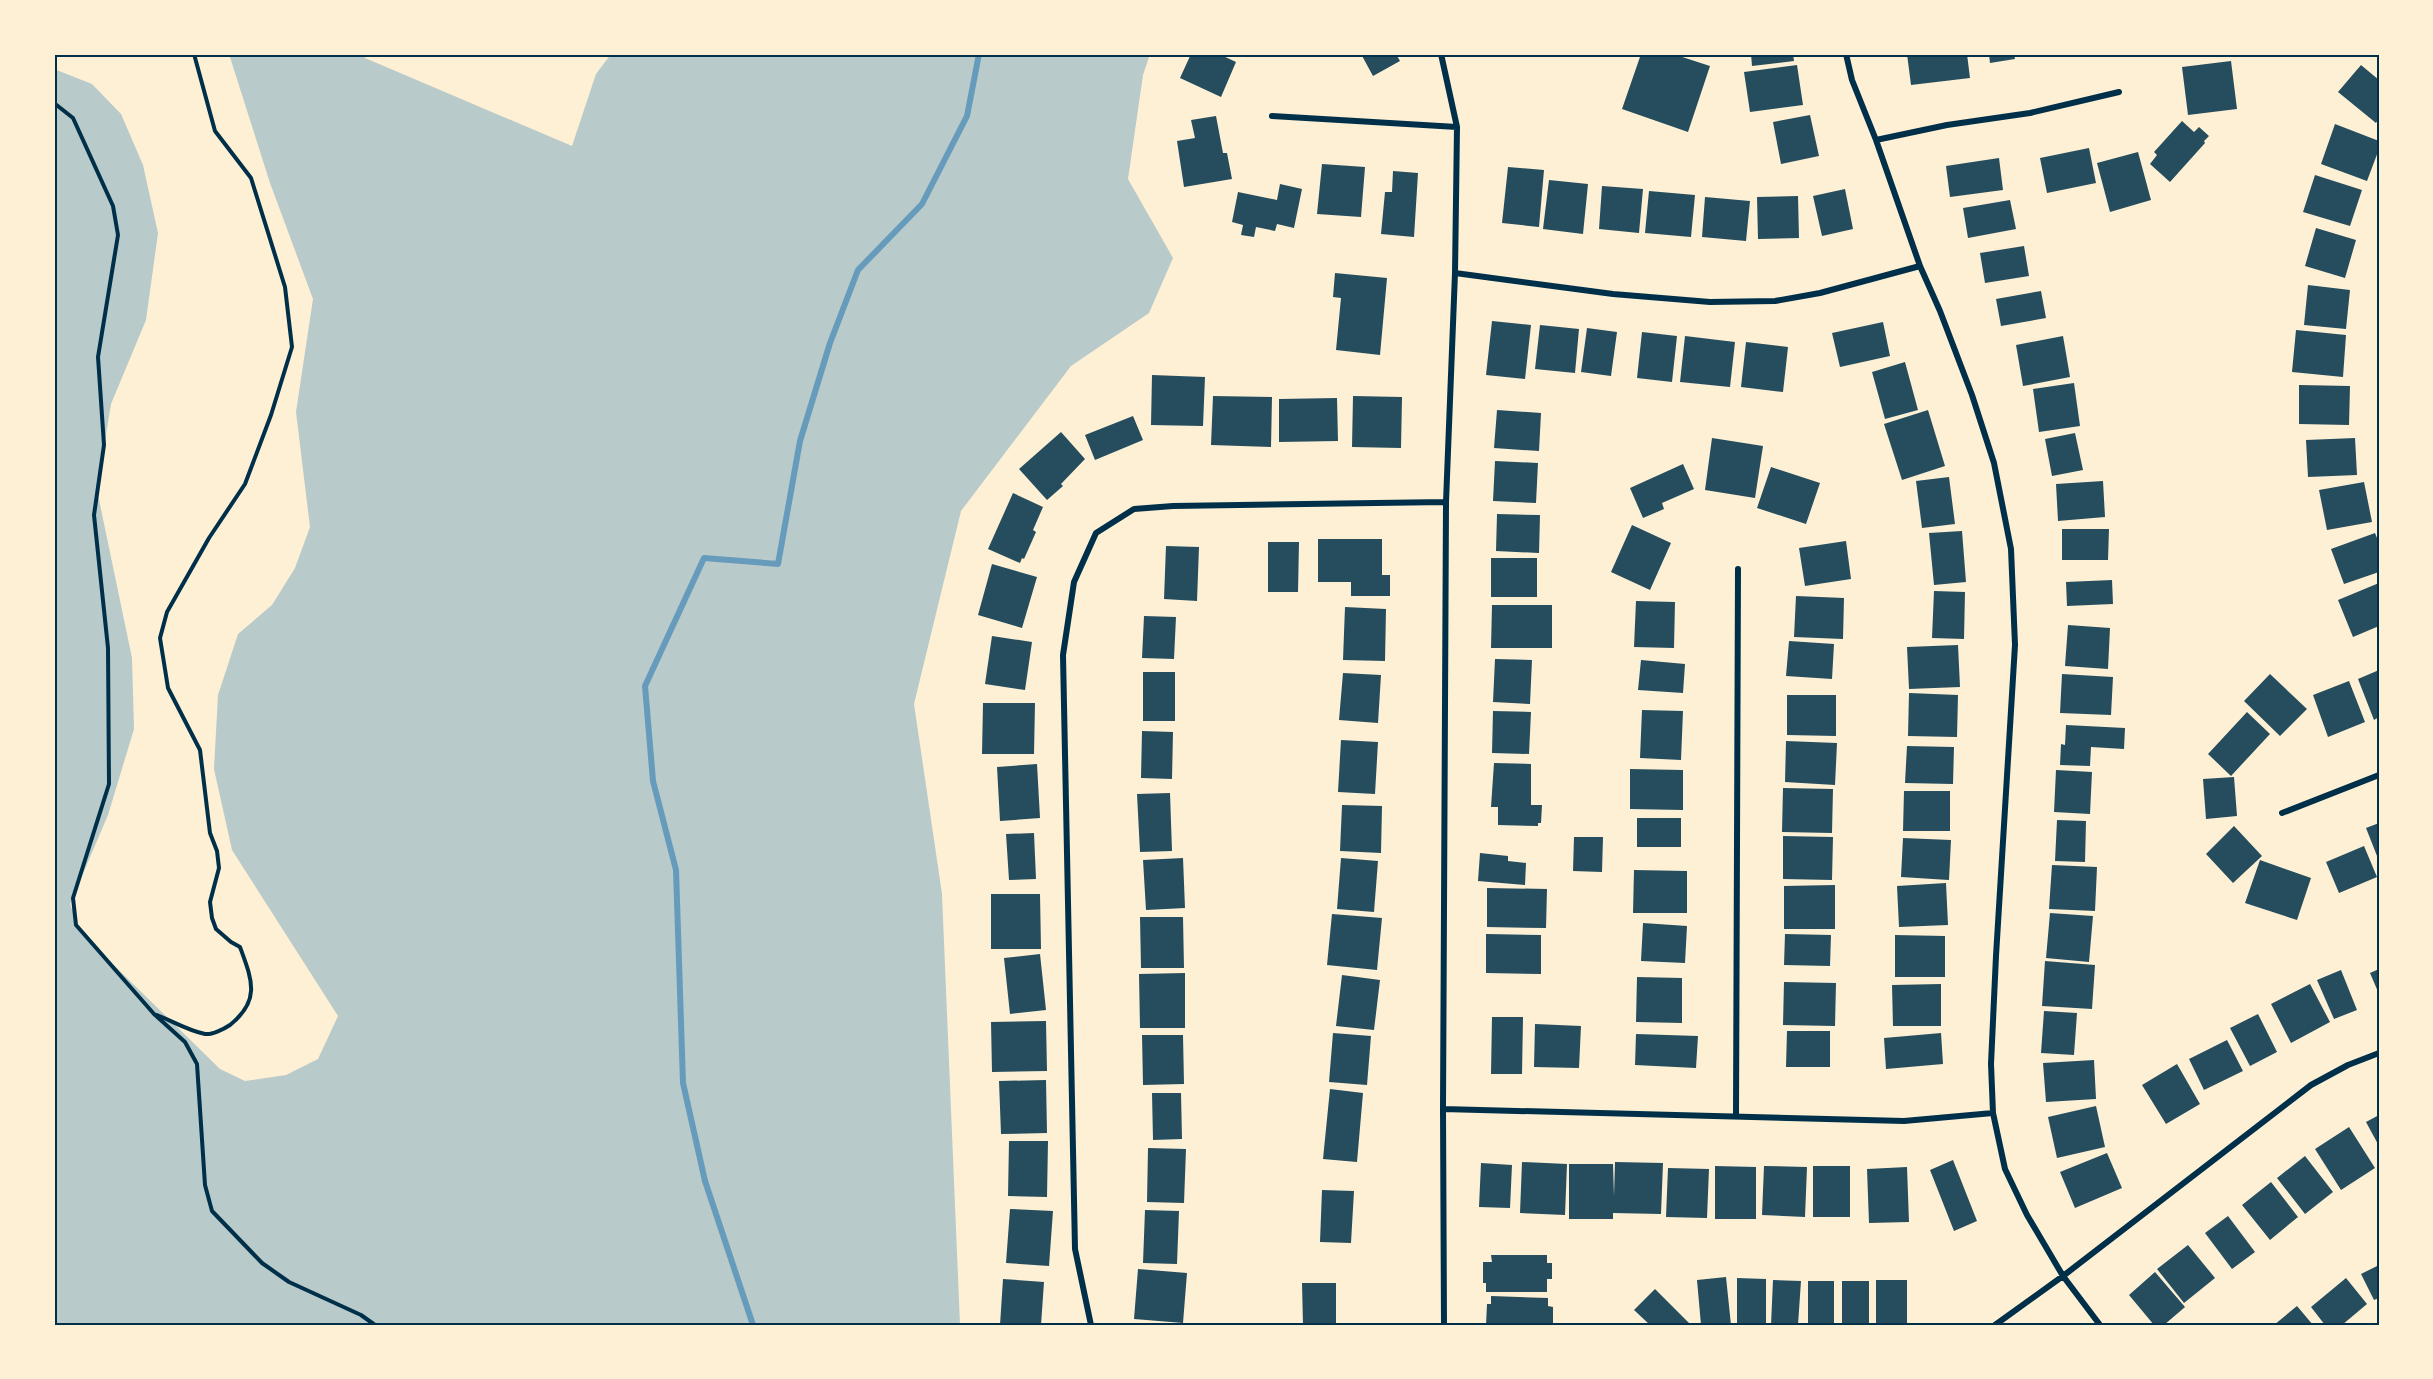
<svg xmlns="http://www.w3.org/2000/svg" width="2433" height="1379" font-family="Roboto,sans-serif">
  <rect width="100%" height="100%" fill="#fdf0d5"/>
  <path fill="#b9caca" d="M229,54H365V58L572,146L596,74L611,54H1150L1143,75L1128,179L1173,258L1149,313L1071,366L961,511L914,704L942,894L960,1325H54V69L92,84L121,114L143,165L158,233L146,320L111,404L97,490L132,658L134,729L108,815L70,904L81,933L220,1069L245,1081L286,1075L318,1059L338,1016L232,850L214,769L218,695L238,634L272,605L295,568L310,527L296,412L313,299L270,183Z"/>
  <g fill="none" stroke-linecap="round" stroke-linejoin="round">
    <path stroke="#669bbc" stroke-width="6" d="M753,1325L705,1181L683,1083L676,870L653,781L645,686L704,558L778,564L800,441L830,343L858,270L922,204L967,116L979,54"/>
  </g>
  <path fill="#264d5e" d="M1191,54H1219L1236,62L1221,97L1180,78Z
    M1361,54H1396L1400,61L1373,76Z
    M1641,54H1673L1710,66L1688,132L1622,109Z
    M1751,54H1793L1794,61L1752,66Z
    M1907,54H1967L1970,78L1911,85Z
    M1989,54H2014L2015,59L1990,63Z
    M2231,61L2237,109L2188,115L2182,67Z
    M1797,65L1803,105L1750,112L1744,72Z
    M2361,65L2379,80V118L2376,123L2338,92Z
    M1810,115L1819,156L1781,164L1773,122Z
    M1216,116L1223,153H1227L1232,179L1184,187L1177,141L1195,138L1191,120Z
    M2182,121L2194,132L2199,127L2209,136L2204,141L2205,143L2170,182L2150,164L2157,155L2154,152Z
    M2335,124L2379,141V149L2367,181L2321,164Z
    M2089,148L2096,183L2047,193L2040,158Z
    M2138,152L2151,200L2110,212L2097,163Z
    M1999,158L2003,190L1950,197L1946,166Z
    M1322,164L1365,167L1361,217L1317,214Z
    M1508,167L1544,170L1539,227L1502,223Z
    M1393,171L1418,173L1414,237L1381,234L1385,192H1392Z
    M2315,175L2362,190L2350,226L2303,212Z
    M1549,180L1588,184L1583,234L1543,229Z
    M1280,184L1302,189L1294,228L1277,224L1275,231L1256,227L1254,237L1241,235L1243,225L1232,222L1238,192L1277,200Z
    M1602,186L1643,189L1639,233L1599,229Z
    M1845,189L1853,229L1822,236L1813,196Z
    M1649,191L1695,195L1691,237L1645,233Z
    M1798,196L1799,238L1758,239L1757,197Z
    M1705,197L1750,201L1746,241L1702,237Z
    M2010,200L2016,229L1968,238L1963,208Z
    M2316,228L2356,240L2345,278L2305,266Z
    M2024,246L2029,276L1985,283L1980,253Z
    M1335,273L1387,278L1380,355L1336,350L1341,298L1333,297Z
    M2308,285L2350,290L2346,329L2304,325Z
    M2041,291L2046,318L2001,326L1996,299Z
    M1492,321L1531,325L1525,379L1486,375Z
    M1883,322L1890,356L1840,367L1832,333Z
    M1540,325L1579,329L1575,373L1535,369Z
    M1587,328L1617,332L1611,376L1581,372Z
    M2296,330L2346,335L2343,377L2292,372Z
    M1642,332L1677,336L1672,382L1637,378Z
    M1685,336L1735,342L1730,387L1680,382Z
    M2063,336L2070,377L2023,386L2016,345Z
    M1746,342L1788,347L1783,392L1741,387Z
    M1905,362L1918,410L1885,419L1872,372Z
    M1152,375L1205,377L1203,426L1151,425Z
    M2074,383L2080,426L2039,432L2033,389Z
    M2299,385L2350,386L2349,425L2299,424Z
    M1213,396L1272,397L1271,447L1211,445Z
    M1353,396L1402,397L1401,448L1352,447Z
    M1337,398L1338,441L1279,442V399Z
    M1497,410L1541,413L1539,451L1494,448Z
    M1928,410L1945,466L1902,480L1884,424Z
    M1133,416L1143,440L1095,460L1085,435Z
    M1061,432L1085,459L1061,484L1063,486L1047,500L1019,469Z
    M2075,433L2083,470L2052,476L2045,439Z
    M1712,438L1763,446L1755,498L1705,490Z
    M2355,438L2357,475L2308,477L2306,440Z
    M1495,461L1538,463L1536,503L1493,501Z
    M1683,464L1694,489L1662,503L1664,509L1643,518L1630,488Z
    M1771,467L1820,483L1806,524L1757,508Z
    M1949,477L1955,524L1922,528L1916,481Z
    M2103,481L2105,517L2058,521L2056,484Z
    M2364,482L2372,522L2327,530L2319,490Z
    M1013,493L1043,507L1033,530L1036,532L1024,559L1022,558L1020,563L988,549Z
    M1497,514L1540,515L1539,553L1496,551Z
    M1632,525L1671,543L1650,590L1611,572Z
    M2062,529H2109L2108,560H2062Z
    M1962,531L1966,582L1934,585L1929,533Z
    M2375,533L2379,543V572L2344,584L2331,549Z
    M1318,539H1382V575H1390V596H1351V582H1318Z
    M1846,541L1851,579L1805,586L1799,548Z
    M1268,542H1299L1298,592H1268Z
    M1166,546L1199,547L1197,601L1164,599Z
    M1491,558H1537V597H1491Z
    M992,564L1037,577L1022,628L978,615Z
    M2112,580L2113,604L2067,606L2066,582Z
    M2379,583V626L2353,637L2338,600Z
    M1934,591L1965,592L1964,639L1932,638Z
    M1796,596L1844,598L1843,639L1794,637Z
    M1636,601L1675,602L1674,648L1634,647Z
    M1492,605H1552V648H1491Z
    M1345,607L1386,609L1385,661L1343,660Z
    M1144,616L1176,617L1174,659L1142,658Z
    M2068,625L2110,628L2108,669L2065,666Z
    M992,636L1032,642L1025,690L985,684Z
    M1789,641L1834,644L1832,679L1786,676Z
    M1958,645L1960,687L1909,689L1907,647Z
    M1495,659L1532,660L1530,704L1493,702Z
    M1641,660L1685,664L1683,693L1638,690Z
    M2379,670V717L2374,720L2358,679Z
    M1143,672H1175V721H1143Z
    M1343,673L1381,675L1378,723L1339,720Z
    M2062,674L2113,677L2111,715L2060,713Z
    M2270,674L2307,709L2280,736L2244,701Z
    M2349,681L2365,722L2328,737L2313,695Z
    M1909,693L1958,695L1957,737L1908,736Z
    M1787,695H1836V736L1787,735Z
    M983,703H1035L1034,754H982Z
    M1642,710L1683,711L1681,760L1640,758Z
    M1493,711L1531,712L1529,754L1492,753Z
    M2247,712L2270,734L2231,776L2208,754Z
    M2066,725L2125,728L2124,749L2091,747L2090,766L2060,765L2061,744L2065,745Z
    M1142,731L1173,732L1172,779L1141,778Z
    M1341,740L1378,742L1375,794L1338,792Z
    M1786,741L1837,743L1835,785L1785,782Z
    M1907,746L1954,747L1953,784L1905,783Z
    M1494,763L1531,764V805H1542L1541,823H1538V826L1498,825V807H1491Z
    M1037,764L1040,818L1000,821L997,767Z
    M1630,769L1683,770V810L1630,809Z
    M2056,770L2092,772L2090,814L2054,812Z
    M2234,777L2237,816L2206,819L2203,779Z
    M1783,788L1833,789L1832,833L1782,832Z
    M1904,791H1950V831H1903Z
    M1170,793L1172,851L1140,852L1137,794Z
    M1342,805L1382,806L1381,853L1340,851Z
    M1637,818H1681V847H1637Z
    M2057,820L2086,821L2085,862L2055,861Z
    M2379,823V861L2366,828Z
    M2234,826L2262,856L2233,883L2206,854Z
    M1034,833L1036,879L1009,880L1006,834Z
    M1783,836L1833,837L1832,880L1783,879Z
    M1574,837H1603L1602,872L1573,871Z
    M1903,838L1951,840L1949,880L1901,877Z
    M2364,846L2377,877L2339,893L2326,862Z
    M1480,853L1508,856V861L1526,863L1525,885L1478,881Z
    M1183,858L1185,908L1146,910L1143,860Z
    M1341,858L1378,861L1374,912L1337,909Z
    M2260,860L2311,878L2297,920L2245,903Z
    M2052,865L2097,867L2095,911L2049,909Z
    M1634,870L1687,871V913H1633Z
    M1946,883L1948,925L1899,927L1897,886Z
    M1835,885V929H1784V886Z
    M1487,888L1547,889L1546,928L1487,927Z
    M991,894H1040L1041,949H991Z
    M2050,913L2093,916L2089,962L2046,958Z
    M1332,914L1382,918L1377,970L1327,965Z
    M1140,917H1183L1184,968H1141Z
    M1643,923L1687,926L1685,963L1641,961Z
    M1486,934L1541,935V974L1486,973Z
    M1785,934L1831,935L1830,966L1784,965Z
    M1895,935L1945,936V977H1895Z
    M1040,954L1046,1010L1010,1014L1004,958Z
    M2045,961L2095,965L2092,1009L2042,1006Z
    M2379,969V994L2370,973Z
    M2341,970L2357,1010L2334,1019L2317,980Z
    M1185,973V1028H1140L1139,974Z
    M1342,975L1380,980L1374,1030L1336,1026Z
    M1637,977L1682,978V1023L1636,1022Z
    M1784,982L1836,983L1835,1026L1783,1025Z
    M1941,984V1026H1893L1892,985Z
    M2310,984L2330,1022L2291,1043L2271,1004Z
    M2044,1011L2077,1013L2074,1055L2041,1053Z
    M2258,1014L2277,1052L2250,1066L2230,1028Z
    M1492,1017H1523L1522,1074H1491Z
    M1046,1021L1047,1071L992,1072L991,1022Z
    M1535,1024L1581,1026L1579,1068L1534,1067Z
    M1787,1031H1830V1067H1786Z
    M1333,1033L1371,1036L1367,1085L1329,1082Z
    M1941,1033L1943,1064L1886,1069L1884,1038Z
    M1636,1034L1698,1036L1696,1068L1635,1065Z
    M1142,1035H1183L1184,1084L1143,1085Z
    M2227,1040L2243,1071L2204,1090L2189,1059Z
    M2094,1060L2096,1099L2046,1102L2043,1063Z
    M2177,1064L2200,1104L2166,1124L2142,1085Z
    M1046,1080L1047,1133L1001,1134L999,1081Z
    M1330,1089L1363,1093L1357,1162L1323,1159Z
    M1152,1093H1181L1182,1139L1153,1140Z
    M2096,1106L2105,1147L2057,1158L2048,1117Z
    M2379,1115V1146L2366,1122Z
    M2349,1127L2375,1168L2341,1190L2315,1149Z
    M1009,1141H1048L1047,1197L1008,1196Z
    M1148,1148L1186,1149L1184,1203L1147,1202Z
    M2107,1153L2122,1188L2075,1208L2060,1172Z
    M2305,1156L2333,1192L2305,1214L2277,1178Z
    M1953,1160L1977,1221L1954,1231L1930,1170Z
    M1522,1162L1567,1164L1565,1215L1520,1213Z
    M1615,1162L1663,1163L1661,1214L1613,1213V1219H1569V1164H1613L1614,1196Z
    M1481,1163L1512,1165L1510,1208L1479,1207Z
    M1715,1166L1756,1167V1219H1715Z
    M1764,1166L1807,1167L1805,1217L1762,1215Z
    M1813,1166H1850V1217H1813Z
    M1907,1167L1909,1222L1869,1223L1867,1169Z
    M1668,1168L1709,1169L1707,1218L1666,1217Z
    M2271,1182L2298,1217L2270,1240L2242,1205Z
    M1322,1190L1354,1191L1351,1243L1320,1242Z
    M1010,1209L1053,1211L1049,1266L1006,1263Z
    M1145,1210L1179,1211L1177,1264L1143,1263Z
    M2228,1216L2255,1252L2232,1269L2205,1233Z
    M2188,1245L2215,1278L2184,1303L2157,1269Z
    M1491,1255H1547V1263H1552V1279H1547V1292H1486V1283H1483V1262H1492Z
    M2379,1265V1298L2374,1300L2361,1274Z
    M1138,1269L1187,1273L1183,1323L1134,1319Z
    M2155,1272L2185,1307L2164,1325H2154L2129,1295Z
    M1726,1277L1731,1325H1701L1697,1280Z
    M1737,1278L1766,1279V1325H1737Z
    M2346,1278L2367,1304L2342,1325H2325L2311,1307Z
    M1003,1279L1044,1282L1041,1325H1000Z
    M1773,1280L1801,1281L1798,1325H1771Z
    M1876,1280H1907V1325H1876Z
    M1808,1281H1834V1325H1808Z
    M1842,1281H1869V1325H1842Z
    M1302,1283H1336V1325H1303Z
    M1655,1289L1691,1325H1650L1634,1310Z
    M1491,1296L1548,1298V1306L1553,1307V1323H1548V1325H1486L1487,1304H1491Z
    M2297,1306L2313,1325H2274Z"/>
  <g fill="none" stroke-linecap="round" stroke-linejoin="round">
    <path stroke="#003049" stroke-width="4" d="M54,103L73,118L113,206L118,235L98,357L104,445L94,515L108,648L109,784L73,898L76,925L154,1014L185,1042L197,1064L205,1185L212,1211L262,1263L289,1282L361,1315L375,1325
      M157,1015C172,1021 189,1031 205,1034C212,1035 224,1029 230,1025C261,1000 252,980 240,947L231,942L216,929L212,918L210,902L219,868L217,851L210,833L200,750L168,688L160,638L167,612L209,538L245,484L271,415L292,347L285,287L251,178L215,131L194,54"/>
    <path stroke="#003049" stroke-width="6" d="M1441,54L1457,127L1455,273L1446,502L1443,1109L1444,1325
      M1846,54L1852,80L1876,140L1920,266L1940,311L1972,395L1994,463L2011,549L2015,645L1996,956L1991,1064L1993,1113L2005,1169L2027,1215L2063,1276L2100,1325
      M1272,116L1457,127
      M1876,140L1947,125L2030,113L2119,92
      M1455,273L1613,294L1710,302L1775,301L1820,293L1920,266
      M2282,813L2379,775
      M1443,1109L1904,1121L1993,1113
      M1736,1116L1738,569
      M1091,1325L1075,1249L1063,655L1074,582L1096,533L1134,509L1173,506L1446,502
      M1995,1325L2063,1276L2311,1085L2348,1065L2379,1053"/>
  </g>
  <rect width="2433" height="1379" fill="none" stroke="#fdf0d5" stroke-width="111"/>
  <rect x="56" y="56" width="2322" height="1268" fill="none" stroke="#003049" stroke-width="2"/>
</svg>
